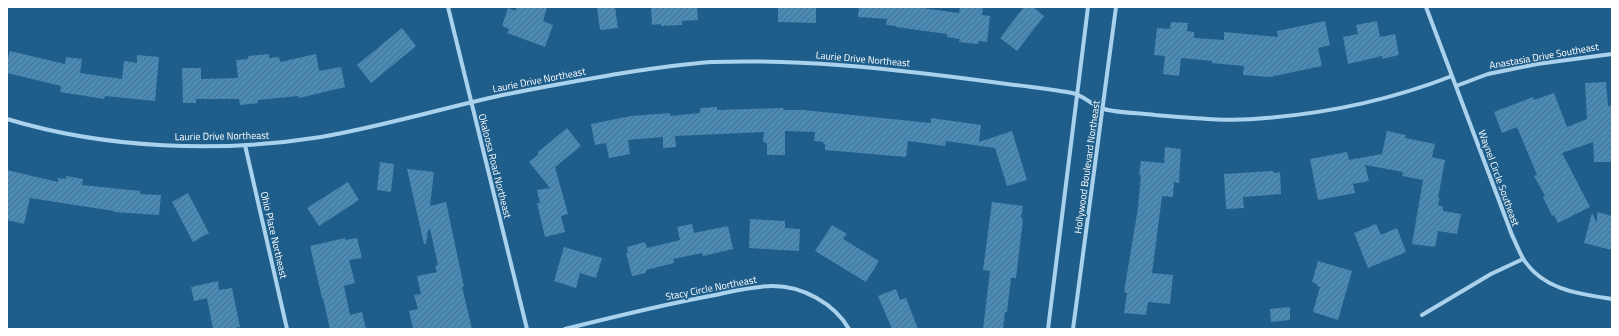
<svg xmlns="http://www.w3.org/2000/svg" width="1619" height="336" font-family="'Titillium Web',sans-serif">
  <defs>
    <pattern id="building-hatch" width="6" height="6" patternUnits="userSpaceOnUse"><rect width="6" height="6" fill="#4b8ab4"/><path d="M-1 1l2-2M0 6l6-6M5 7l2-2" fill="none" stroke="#4b718a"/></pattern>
  </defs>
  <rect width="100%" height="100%" fill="#1f5e8a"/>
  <path fill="url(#building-hatch)" d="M517,7H547L543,21L553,25L545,47L507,33L509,29L502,26L508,8L515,11Z
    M597,7H615L618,28L600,30Z
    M651,7H697L698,20L682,21V25L661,26V24L652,25Z
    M778,7H816V23L778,22Z
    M859,7H915L959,13L960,7H983L982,15L990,16L987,42L979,41L978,44L959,42L960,39L947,37V34L896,27V26L886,25L887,19L858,17Z
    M1024,7H1033L1044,16L1017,51L1000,38Z
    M1325,21L1330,45L1318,48L1322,66L1270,77L1243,75L1244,66L1212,63V61L1181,58L1179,76L1163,74L1165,56L1154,55L1157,28L1170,29L1171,22L1188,23L1187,31L1194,32V38L1224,40V32L1278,37L1277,31Z
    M1377,21L1380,37L1395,34L1399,55L1382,59V56L1348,64L1343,37L1358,34L1356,25Z
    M402,28L416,46L371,83L357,65Z
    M10,51L65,64L66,57L82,59L80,73L122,79L124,61L137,63V55L159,57L155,101L105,96L104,99L60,92L61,86L7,73V61Z
    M269,54V58L279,57L280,62L316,54L319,71L341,67L345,87L299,98L298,96L258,100V103L240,105L239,99H196V103H183L182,68H201V79L238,78L236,60L248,59V56Z
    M1606,82L1608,106L1612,105V162H1594L1593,142L1562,153L1590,207L1558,223L1554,215L1552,216L1543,197L1545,196L1534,176L1537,175L1517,127L1502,133L1494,112L1533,97L1534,100L1554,93L1567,127L1587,119L1585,83Z
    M717,107V110L783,108L784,110H803L931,123V118L981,125L979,142L1012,131L1027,180L1007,186L995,148L946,141L945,146L908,141L906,157L825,150V144H823L824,142L814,141L815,132L785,131V155H767V143L763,142L764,132L675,136L676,147L663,148V137L628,140L630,154L609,158L606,143L595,145L591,124L631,116L670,113V116L700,113V108Z
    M567,128L581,146L555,167L568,214L561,216L565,232L545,237L537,203H540L537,190L550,188L529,162L539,154L537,153Z
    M1387,131L1406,135L1405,138L1435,144L1432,157L1445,160L1438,198H1440L1438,205L1443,207V211L1461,214L1457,234L1438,231L1435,247L1412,244L1423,180L1402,176L1403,172L1365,165L1369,181L1353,184L1355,193L1318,200L1310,159L1347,152L1349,160L1382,154Z
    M1165,147L1181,149L1179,183L1174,182L1173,197L1162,196L1152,273L1173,275L1170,304L1148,302L1146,315L1124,313L1127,293L1124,292L1138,208L1141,175H1139L1141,161L1164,163Z
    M380,162L394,164L391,192L377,190Z
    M407,169L434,172L430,206L446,202L464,287H462L472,329H413L409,311L418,309L414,295L421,294L417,276L437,272L435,266L438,265L430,229L428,230L426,244H424Z
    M7,170L58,182V178L66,179V176L83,179L82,185L140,191V194L161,195L159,215L114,212V211L30,198L24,224L7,220Z
    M1273,171L1274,173L1280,172L1281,194L1243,197L1244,208L1226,209L1224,174Z
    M348,182L359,200L319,226L307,208Z
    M188,193L209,233L193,242L172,202Z
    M992,202L1023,206L1021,218L1023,219L1016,278H1011L1007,312H1005L1003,329H983L990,271L983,270Z
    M1597,212L1612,216V250L1584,243L1592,213L1597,223Z
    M750,219L785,221V228L800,229L799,251L749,248Z
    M692,224L694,233L728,226L733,249L703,256L702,253L673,259L674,263L646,270V273L632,276L626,253H628L627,247L645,242L647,248L680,240L677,227Z
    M1376,224L1381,235L1397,228L1406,252L1368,268L1354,233Z
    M832,225L847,234L843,239L879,261L866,282L815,251Z
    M345,238V240L357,238L362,258L349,260L355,283L344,286L350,315L362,312L366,329H330L323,298H322L310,246Z
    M564,247L602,258L596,278L580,273L576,288L554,281Z
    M1318,261L1352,271L1338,320L1313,312L1320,287L1317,286V284L1312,282Z
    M218,281L219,290L232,288L240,327L231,329H213L207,298L194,301L191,287Z
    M896,289L900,300L906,298L918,329H892L878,296Z
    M1290,307V320L1271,322L1270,309Z"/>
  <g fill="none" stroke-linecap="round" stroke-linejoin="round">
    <path stroke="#abd2ec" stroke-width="4" d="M448,7L527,329
      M1426,7L1512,235C1516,243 1519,252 1524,260C1544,290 1579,294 1612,299
      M1456,86L1488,74L1537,64L1612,54
      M7,119C106,149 220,153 321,137C379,127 436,110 494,97C534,88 576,81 617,74C649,69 680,64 712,62C799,59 884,68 969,79C1003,84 1038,87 1072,93C1084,95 1092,106 1104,109C1117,113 1141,113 1155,115C1192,118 1229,122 1266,118C1329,113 1393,99 1452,76
      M245,145L287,329
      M1422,315L1491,274L1523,259
      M565,329C613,317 661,305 710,296C730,292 752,286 773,286C802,286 834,303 849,329
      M1048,329L1088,7
      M1073,329L1116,7"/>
  </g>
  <g text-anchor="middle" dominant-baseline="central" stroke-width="3" stroke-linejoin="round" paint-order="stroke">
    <g font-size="10" fill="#fff" stroke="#1f5e8a">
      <text transform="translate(1544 56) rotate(-10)">Anastasia Drive Southeast</text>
      <text transform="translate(863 59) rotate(5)">Laurie Drive Northeast</text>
      <text transform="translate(539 80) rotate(-11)">Laurie Drive Northeast</text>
      <text transform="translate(222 136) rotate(-1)">Laurie Drive Northeast</text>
      <text transform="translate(495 166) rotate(76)">Okaloosa Road Northeast</text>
      <text transform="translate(1087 167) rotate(-82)">Hollywood Boulevard Northeast</text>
      <text transform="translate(1499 178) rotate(70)">Waynel Circle Southeast</text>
      <text transform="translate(274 235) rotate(77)">Ohio Place Northeast</text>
      <text transform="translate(711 288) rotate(-11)">Stacy Circle Northeast</text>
    </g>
  </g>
  <rect width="1619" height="336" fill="none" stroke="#ffffff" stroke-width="16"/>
</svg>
